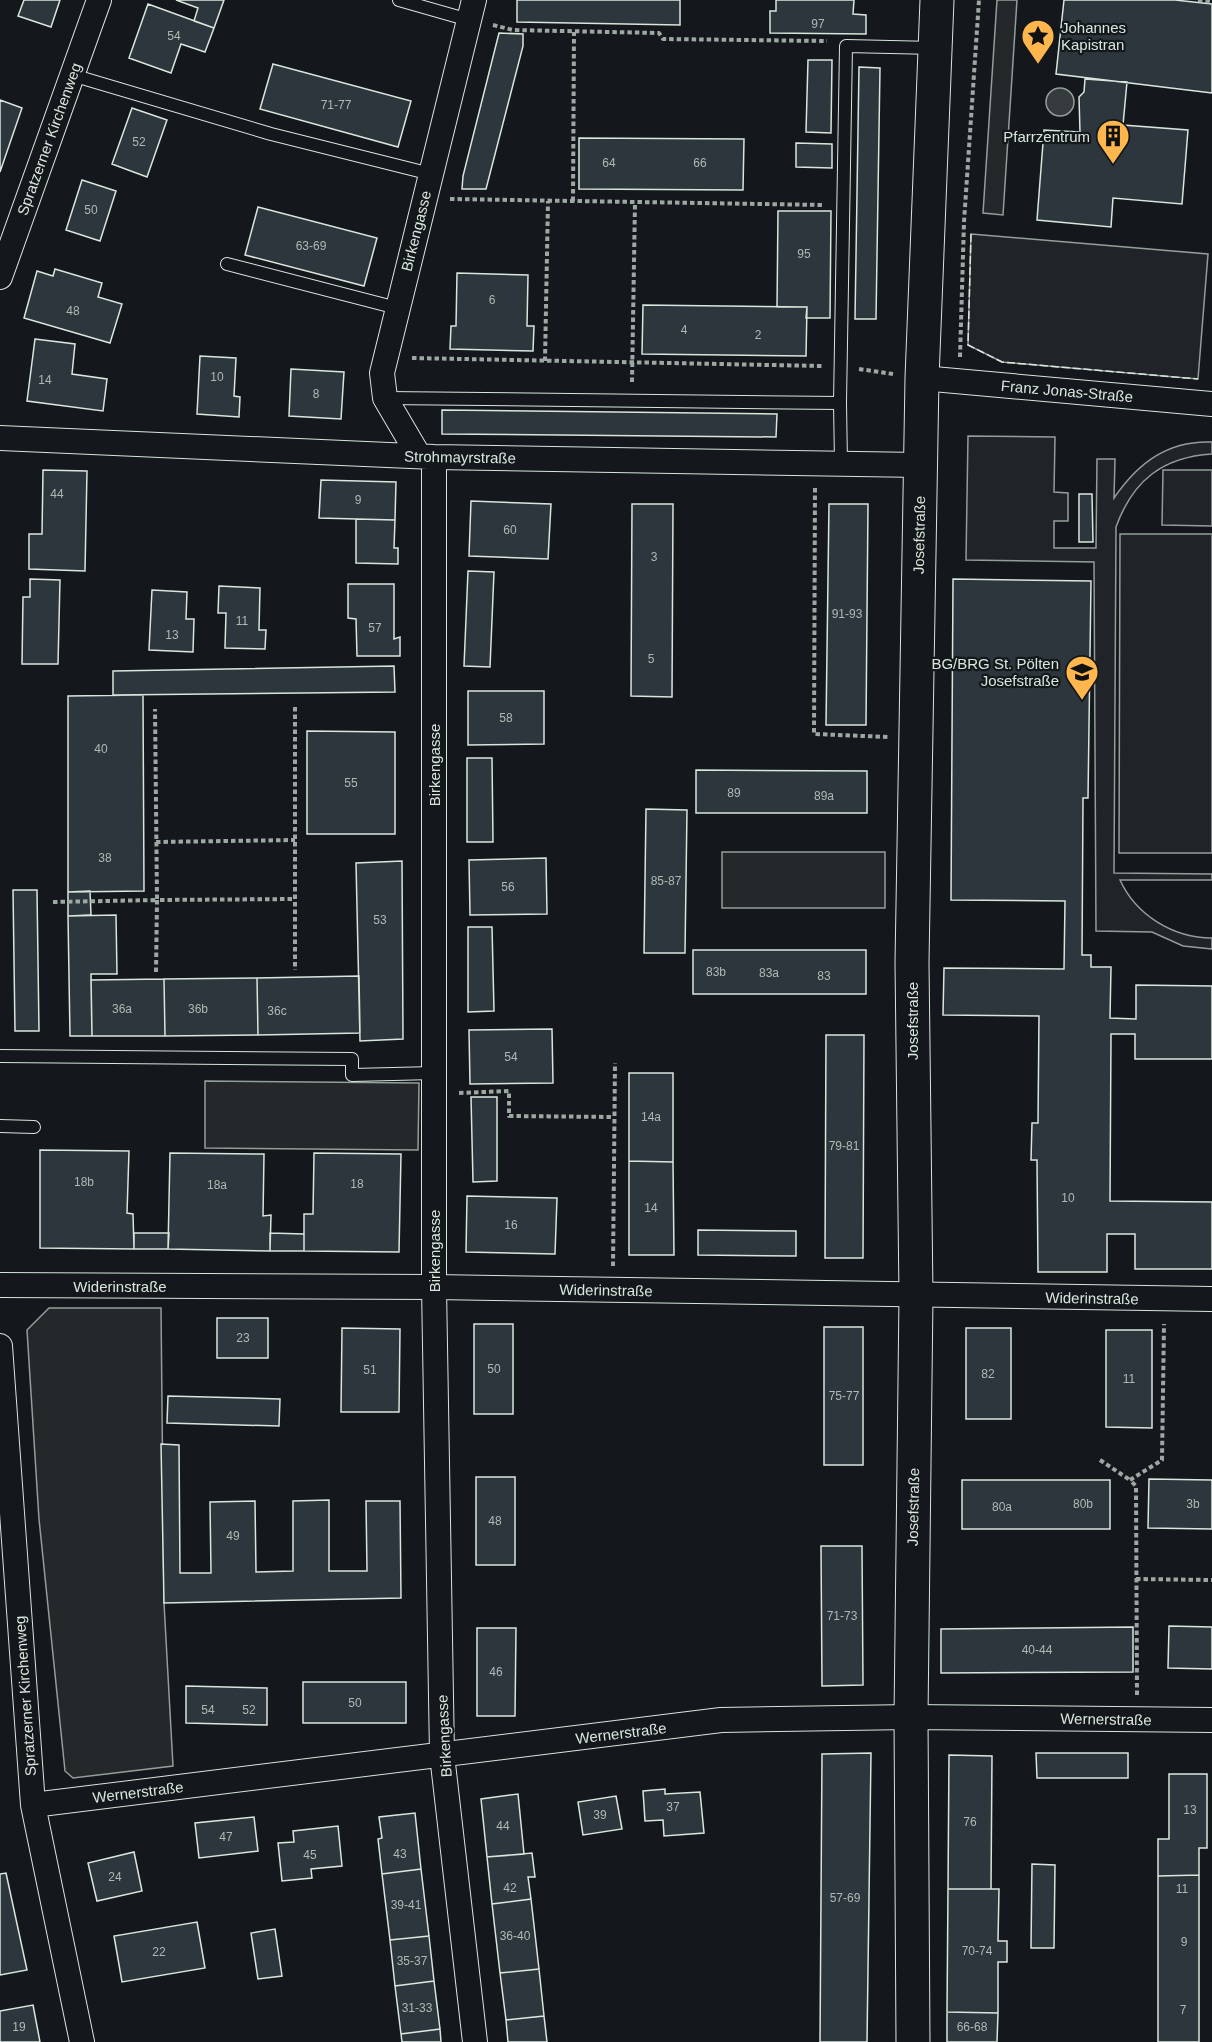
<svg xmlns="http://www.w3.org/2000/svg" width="1212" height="2042" font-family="Helvetica,sans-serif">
  <rect width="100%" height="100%" fill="#14181c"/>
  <path fill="#202428" stroke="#939e99" stroke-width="1.5" d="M971,234L1208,254L1198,379L1002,362L968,345Z
    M968,436L1055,437L1054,492L1068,493V521H1054V548H1096L1097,459H1115L1114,498C1138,463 1168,440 1212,442V454C1163,457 1133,480 1116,527L1114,873L1212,874V880H1120C1136,915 1173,938 1212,938V949L1183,946L1152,932L1096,931L1094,562L966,560Z
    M1163,470H1212V526L1162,525Z
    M1120,534H1212V853H1119Z"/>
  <path fill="#24282b" stroke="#939e99" stroke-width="1.5" d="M997,0H1017L1003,215L983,213Z
    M722,852H885V908H722Z
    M205,1081L419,1083L418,1150L205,1148Z
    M49,1308H161L164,1603L173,1766L73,1778L65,1771L39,1519L27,1330Z"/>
  <path fill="#363b3e" stroke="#939e99" stroke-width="1.5" d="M1046 102a14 14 0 1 1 28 0a14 14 0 1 1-28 0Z"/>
  <path fill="#2c363c" stroke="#d8e6dc" stroke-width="1.5" d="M24,0H60L51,27L18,16Z
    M176,0H224L214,28L194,21L198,8Z
    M517,0H680V25L517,22Z
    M776,0H854L853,14L866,15V34L770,33V11H776Z
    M1064,0H1175L1212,4V93L1056,74Z
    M148,4L214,28L205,52L181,44L171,73L129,58Z
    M499,33L523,34V46L486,189H462L463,176Z
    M808,60H832L831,133L806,132Z
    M273,64L411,101L398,147L260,109Z
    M859,67L880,68L876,319H855Z
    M1085,79L1127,82L1123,125L1188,130L1182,204L1113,198L1111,227L1037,220L1044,130L1080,132L1079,97L1084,92Z
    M0,100L22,108L0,172Z
    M132,108L167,120L147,177L112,164Z
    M579,138L744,139L743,190L579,189Z
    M796,143L832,144V168L796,167Z
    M82,180L116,191L100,241L66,230Z
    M258,207L377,238L364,286L245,255Z
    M778,211H831L830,318H806L807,307H777Z
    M55,269L102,283L98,297L122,304L110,343L24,318L37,271L53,276Z
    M457,273L528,275L527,326H534L533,351L450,349L451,326H456Z
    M643,305L807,307L806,356L642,354Z
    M35,339L75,344L72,374L107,379L103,411L27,401Z
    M200,356L236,358L234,396L240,397L239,417L197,414Z
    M291,369L344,372L341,419L289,416Z
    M442,410L777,414L776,437L442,434Z
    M43,470L87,471L85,571L29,569V534H42Z
    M321,480L396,482L395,520L319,518Z
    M1079,494H1092L1093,542H1079Z
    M471,501L551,504L548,559L469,556Z
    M632,504H673L672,697L631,696Z
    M829,504H868L866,725H826Z
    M356,519L395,520L394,548H398V564L356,563Z
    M468,571L494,572L490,667L464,666Z
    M30,579L60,580L58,664H22L23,597H30Z
    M953,579L1091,581L1088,798H1083L1082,955H1091V967H1111L1110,1018L1136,1019V985L1212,986V1059H1135V1034H1111L1110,1201L1212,1202V1269H1135V1234H1107V1272H1038L1037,1160H1031L1032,1123H1038L1039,1016L943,1015L944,968L1064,969L1065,901L951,900Z
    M348,584H394V639L400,637V656H357L356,619L348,618Z
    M219,586L260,588L259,630H266L265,649L225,648L226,613H218Z
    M152,590L187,592L186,619H194L193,652L149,650Z
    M394,666L395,692L113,695V671Z
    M468,691H544V744L468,745Z
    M143,695L144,891L68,892V696Z
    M307,731L395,732V834H307Z
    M467,758H492L493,842H467Z
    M696,770L867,771V813H696Z
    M646,809L687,810L685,953H644Z
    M546,858L547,914L470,915L469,860Z
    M402,861L403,1039L360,1041L356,863Z
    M13,890H37L39,1031H15Z
    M90,891L91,915L68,916V892Z
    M116,915L117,974H91L92,1036H70L68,916Z
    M468,927H492L494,1011L468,1012Z
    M693,950H866V994H693Z
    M359,976L360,1033L258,1035L257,978Z
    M257,978L258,1035L165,1036L164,979Z
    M164,979L165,1036H92L91,980Z
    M552,1029L553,1083L470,1084L469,1030Z
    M826,1035H864L863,1258H825Z
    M629,1073H673V1162L629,1161Z
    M471,1097H497V1181L473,1182Z
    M40,1150L129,1151L127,1213L133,1214L134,1249L40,1248Z
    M170,1153L264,1154L263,1216L271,1215L270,1251L168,1249Z
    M314,1153L401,1154L399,1252L304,1251V1214H313Z
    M629,1161L673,1162L674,1255H629Z
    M467,1196L557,1198L555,1254L466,1252Z
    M698,1230L796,1231V1256L698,1255Z
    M134,1233H169L168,1249H134Z
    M270,1233L304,1234V1251H270Z
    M217,1318H268V1358H217Z
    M474,1324H513V1414H474Z
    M824,1327H863V1465H824Z
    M342,1328L400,1329L399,1412H341Z
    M966,1328H1011V1419H966Z
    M1106,1330H1152V1428L1106,1427Z
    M168,1396L280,1399L279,1426L167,1423Z
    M161,1444L179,1445L180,1573H211L210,1502L255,1501L256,1572L293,1571V1501L329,1500V1571H367L366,1501H400L401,1598L164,1603Z
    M476,1477H515V1565H476Z
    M1149,1479L1212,1480V1529L1148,1528Z
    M962,1480H1110V1529H962Z
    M821,1546H862L863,1685L822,1686Z
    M1169,1626L1212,1627V1669L1168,1668Z
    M1133,1627V1672L941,1673V1629Z
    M477,1628H516L515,1716H477Z
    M303,1682H406V1723H303Z
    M186,1686L267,1688V1725L186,1723Z
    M871,1753L867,2042H820L822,1754Z
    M1036,1753H1128V1778H1037Z
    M949,1755L992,1756L991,1889H948Z
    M1169,1774H1207V1848H1199V1875L1158,1876V1839H1169Z
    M665,1789V1794L700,1792L704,1833L664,1836L663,1820L645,1821L643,1791Z
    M518,1794L524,1854L487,1857L481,1799Z
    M616,1796L622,1829L583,1835L578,1802Z
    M415,1813L421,1869L382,1874L378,1839L382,1838L379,1817Z
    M254,1817L258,1851L199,1858L195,1823Z
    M338,1826L342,1866L311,1869L312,1878L282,1881L278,1843L294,1842L293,1831Z
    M134,1852L142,1891L97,1901L88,1863Z
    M532,1853L535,1877H528L531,1899L492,1904L487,1857Z
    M1032,1864L1055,1865L1054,1948H1031Z
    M421,1869L429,1936L390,1940L382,1874Z
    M6,1873L27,1970L0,1975V1874Z
    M1199,1875V2042H1158V1876Z
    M948,1889H999L998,1941H1007V1962H998V2013L947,2012Z
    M531,1899L539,1969L500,1973L492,1904Z
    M197,1922L205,1968L122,1982L114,1936Z
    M275,1929L282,1976L258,1979L251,1933Z
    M429,1936L434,1981L395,1986L390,1940Z
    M539,1969L544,2016L506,2020L500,1973Z
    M434,1981L440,2029L401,2034L395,1986Z
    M33,2005L40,2042H0V2011Z
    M947,2012L998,2013L997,2042H947Z
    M544,2016L547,2042H508L506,2020Z
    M440,2029L441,2042H402L401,2034Z"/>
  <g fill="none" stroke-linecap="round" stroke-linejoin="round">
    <g stroke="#d8e6dc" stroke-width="14">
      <path id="lane" d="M399,0L469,20
        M72,75L271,134L431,174
        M227,264L397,308
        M385,398L840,403L846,46L935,48
        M840,403L841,463
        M0,1056L352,1059V1075L434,1073
        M0,1126L34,1127"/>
    </g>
    <g stroke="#d8e6dc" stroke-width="26">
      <path id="street" d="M0,277L99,0
        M922,378L1212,404
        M0,438L434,457L920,465
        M419,456L385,398L382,373L474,0
        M434,457V1287L442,1755L475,2042
        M0,1285L434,1287L1212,1299
        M0,1346L33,1805L82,2042
        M33,1805L721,1720L911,1717L1212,1720"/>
    </g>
    <g stroke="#d8e6dc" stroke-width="35">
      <path id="secondary" d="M913,2042L911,1717L916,1296L912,963L922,378L937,0"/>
    </g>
    <path stroke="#9da8a2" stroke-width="4" stroke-dasharray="4.5 3" stroke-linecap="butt" d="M1198,0L1212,2
      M493,25L513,30L659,33L663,39L827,41
      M450,199L824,205
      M573,201L574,32
      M960,357L964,222L979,0
      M412,358L822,366
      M545,361L548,201
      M859,369L893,374
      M632,382L635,202
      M815,488L814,734L888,737
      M295,707V970
      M156,842L295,840
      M53,902L157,900L155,709
      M156,972L157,900L295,899
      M459,1093L509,1091V1116L614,1117
      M613,1266L615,1063
      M1100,1460L1130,1480
      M1136,1579L1212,1580
      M1137,1695L1136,1486L1130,1480L1162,1460L1164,1324"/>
    <use href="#lane" stroke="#14181c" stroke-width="12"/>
    <use href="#street" stroke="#14181c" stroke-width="24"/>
    <use href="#secondary" stroke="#14181c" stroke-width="33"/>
    <path stroke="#d8e6dc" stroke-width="1.5" stroke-dasharray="8 3" stroke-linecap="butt" d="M971,234L968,345L1002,362L1198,379"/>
  </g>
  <defs>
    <g id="sight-pin" transform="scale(1.725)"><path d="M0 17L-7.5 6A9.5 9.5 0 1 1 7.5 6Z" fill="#ffb74d" stroke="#14181c"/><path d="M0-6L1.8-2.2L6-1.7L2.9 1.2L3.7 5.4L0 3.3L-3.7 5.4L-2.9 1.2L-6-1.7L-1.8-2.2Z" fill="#111"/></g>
    <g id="building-pin" transform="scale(1.725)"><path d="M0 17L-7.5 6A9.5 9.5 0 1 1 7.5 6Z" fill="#ffb74d" stroke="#14181c"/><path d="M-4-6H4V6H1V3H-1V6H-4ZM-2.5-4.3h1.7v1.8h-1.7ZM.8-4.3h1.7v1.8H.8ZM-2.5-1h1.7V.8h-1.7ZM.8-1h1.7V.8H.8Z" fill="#111"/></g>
    <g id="school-pin" transform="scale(1.725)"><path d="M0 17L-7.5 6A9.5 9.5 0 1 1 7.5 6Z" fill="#ffb74d" stroke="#14181c"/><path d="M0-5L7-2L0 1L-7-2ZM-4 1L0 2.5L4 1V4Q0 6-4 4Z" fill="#111"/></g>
  </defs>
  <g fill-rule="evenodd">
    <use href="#sight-pin" x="1038" y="36"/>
    <use href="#building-pin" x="1113" y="136"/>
    <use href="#school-pin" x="1082" y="672"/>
  </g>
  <g text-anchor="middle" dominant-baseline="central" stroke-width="4.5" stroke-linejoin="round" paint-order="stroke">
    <g font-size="12" fill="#adbab4">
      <text x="818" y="24">97</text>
      <text x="174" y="36">54</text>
      <text x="336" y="105">71-77</text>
      <text x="139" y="142">52</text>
      <text x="609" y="163">64</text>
      <text x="700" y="163">66</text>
      <text x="91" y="210">50</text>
      <text x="311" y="246">63-69</text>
      <text x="804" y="254">95</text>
      <text x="492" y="300">6</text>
      <text x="73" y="311">48</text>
      <text x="684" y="330">4</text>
      <text x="758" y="335">2</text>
      <text x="217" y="377">10</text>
      <text x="45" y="380">14</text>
      <text x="316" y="394">8</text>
      <text x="57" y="494">44</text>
      <text x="358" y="500">9</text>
      <text x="510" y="530">60</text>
      <text x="654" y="557">3</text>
      <text x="847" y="614">91-93</text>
      <text x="242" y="621">11</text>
      <text x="375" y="628">57</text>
      <text x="172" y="635">13</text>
      <text x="651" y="659">5</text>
      <text x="506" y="718">58</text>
      <text x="101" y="749">40</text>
      <text x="351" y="783">55</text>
      <text x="734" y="793">89</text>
      <text x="824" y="796">89a</text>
      <text x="105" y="858">38</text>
      <text x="666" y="881">85-87</text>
      <text x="508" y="887">56</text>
      <text x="380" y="920">53</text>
      <text x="716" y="972">83b</text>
      <text x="769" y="973">83a</text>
      <text x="824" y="976">83</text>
      <text x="122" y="1009">36a</text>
      <text x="198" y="1009">36b</text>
      <text x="277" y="1011">36c</text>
      <text x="511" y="1057">54</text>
      <text x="651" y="1117">14a</text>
      <text x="844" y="1146">79-81</text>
      <text x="84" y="1182">18b</text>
      <text x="357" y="1184">18</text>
      <text x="217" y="1185">18a</text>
      <text x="1068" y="1198">10</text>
      <text x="651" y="1208">14</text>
      <text x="511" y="1225">16</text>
      <text x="243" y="1338">23</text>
      <text x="494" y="1369">50</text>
      <text x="370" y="1370">51</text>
      <text x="988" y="1374">82</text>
      <text x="1129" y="1379">11</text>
      <text x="844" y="1396">75-77</text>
      <text x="1083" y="1504">80b</text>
      <text x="1193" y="1504">3b</text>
      <text x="1002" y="1507">80a</text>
      <text x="495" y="1521">48</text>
      <text x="233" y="1536">49</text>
      <text x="842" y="1616">71-73</text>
      <text x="1037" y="1650">40-44</text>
      <text x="496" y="1672">46</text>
      <text x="355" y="1703">50</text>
      <text x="208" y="1710">54</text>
      <text x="249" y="1710">52</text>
      <text x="673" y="1807">37</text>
      <text x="1190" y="1810">13</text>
      <text x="600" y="1815">39</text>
      <text x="970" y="1822">76</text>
      <text x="503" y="1826">44</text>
      <text x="226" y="1837">47</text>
      <text x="400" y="1854">43</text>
      <text x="310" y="1855">45</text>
      <text x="115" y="1877">24</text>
      <text x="510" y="1888">42</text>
      <text x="1182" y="1889">11</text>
      <text x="845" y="1898">57-69</text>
      <text x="406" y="1905">39-41</text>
      <text x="515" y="1936">36-40</text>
      <text x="1184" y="1942">9</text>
      <text x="977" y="1951">70-74</text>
      <text x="159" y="1952">22</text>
      <text x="412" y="1961">35-37</text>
      <text x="417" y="2008">31-33</text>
      <text x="1183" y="2010">7</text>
      <text x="19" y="2027">19</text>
      <text x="972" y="2027">66-68</text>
    </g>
    <g font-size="15" fill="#d8e6dc" stroke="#14181c" text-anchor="end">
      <text x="1061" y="27" text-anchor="start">Johannes<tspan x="1061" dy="17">Kapistran</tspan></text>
      <text x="1090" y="136">Pfarrzentrum</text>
      <text x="1059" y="663">BG/BRG St. Pölten<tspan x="1059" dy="17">Josefstraße</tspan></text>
    </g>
    <g font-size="15" fill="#d8e6dc" stroke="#14181c">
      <text transform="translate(49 139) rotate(-70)">Spratzerner Kirchenweg</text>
      <text transform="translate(416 231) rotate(-76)">Birkengasse</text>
      <text transform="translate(1067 391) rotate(5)">Franz Jonas-Straße</text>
      <text transform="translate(460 457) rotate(1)">Strohmayrstraße</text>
      <text transform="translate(919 535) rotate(-89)">Josefstraße</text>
      <text transform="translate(434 765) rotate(-90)">Birkengasse</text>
      <text transform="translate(912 1021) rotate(-90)">Josefstraße</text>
      <text transform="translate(434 1251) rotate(-90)">Birkengasse</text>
      <text x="120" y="1286">Widerinstraße</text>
      <text transform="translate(606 1290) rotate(1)">Widerinstraße</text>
      <text transform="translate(1092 1298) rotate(1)">Widerinstraße</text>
      <text transform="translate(913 1507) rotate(-89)">Josefstraße</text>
      <text transform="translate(25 1696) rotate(-94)">Spratzerner Kirchenweg</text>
      <text transform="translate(1106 1719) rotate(1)">Wernerstraße</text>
      <text transform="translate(621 1733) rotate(-7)">Wernerstraße</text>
      <text transform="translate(444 1736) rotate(-93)">Birkengasse</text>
      <text transform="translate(138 1792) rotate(-7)">Wernerstraße</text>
    </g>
  </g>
</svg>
